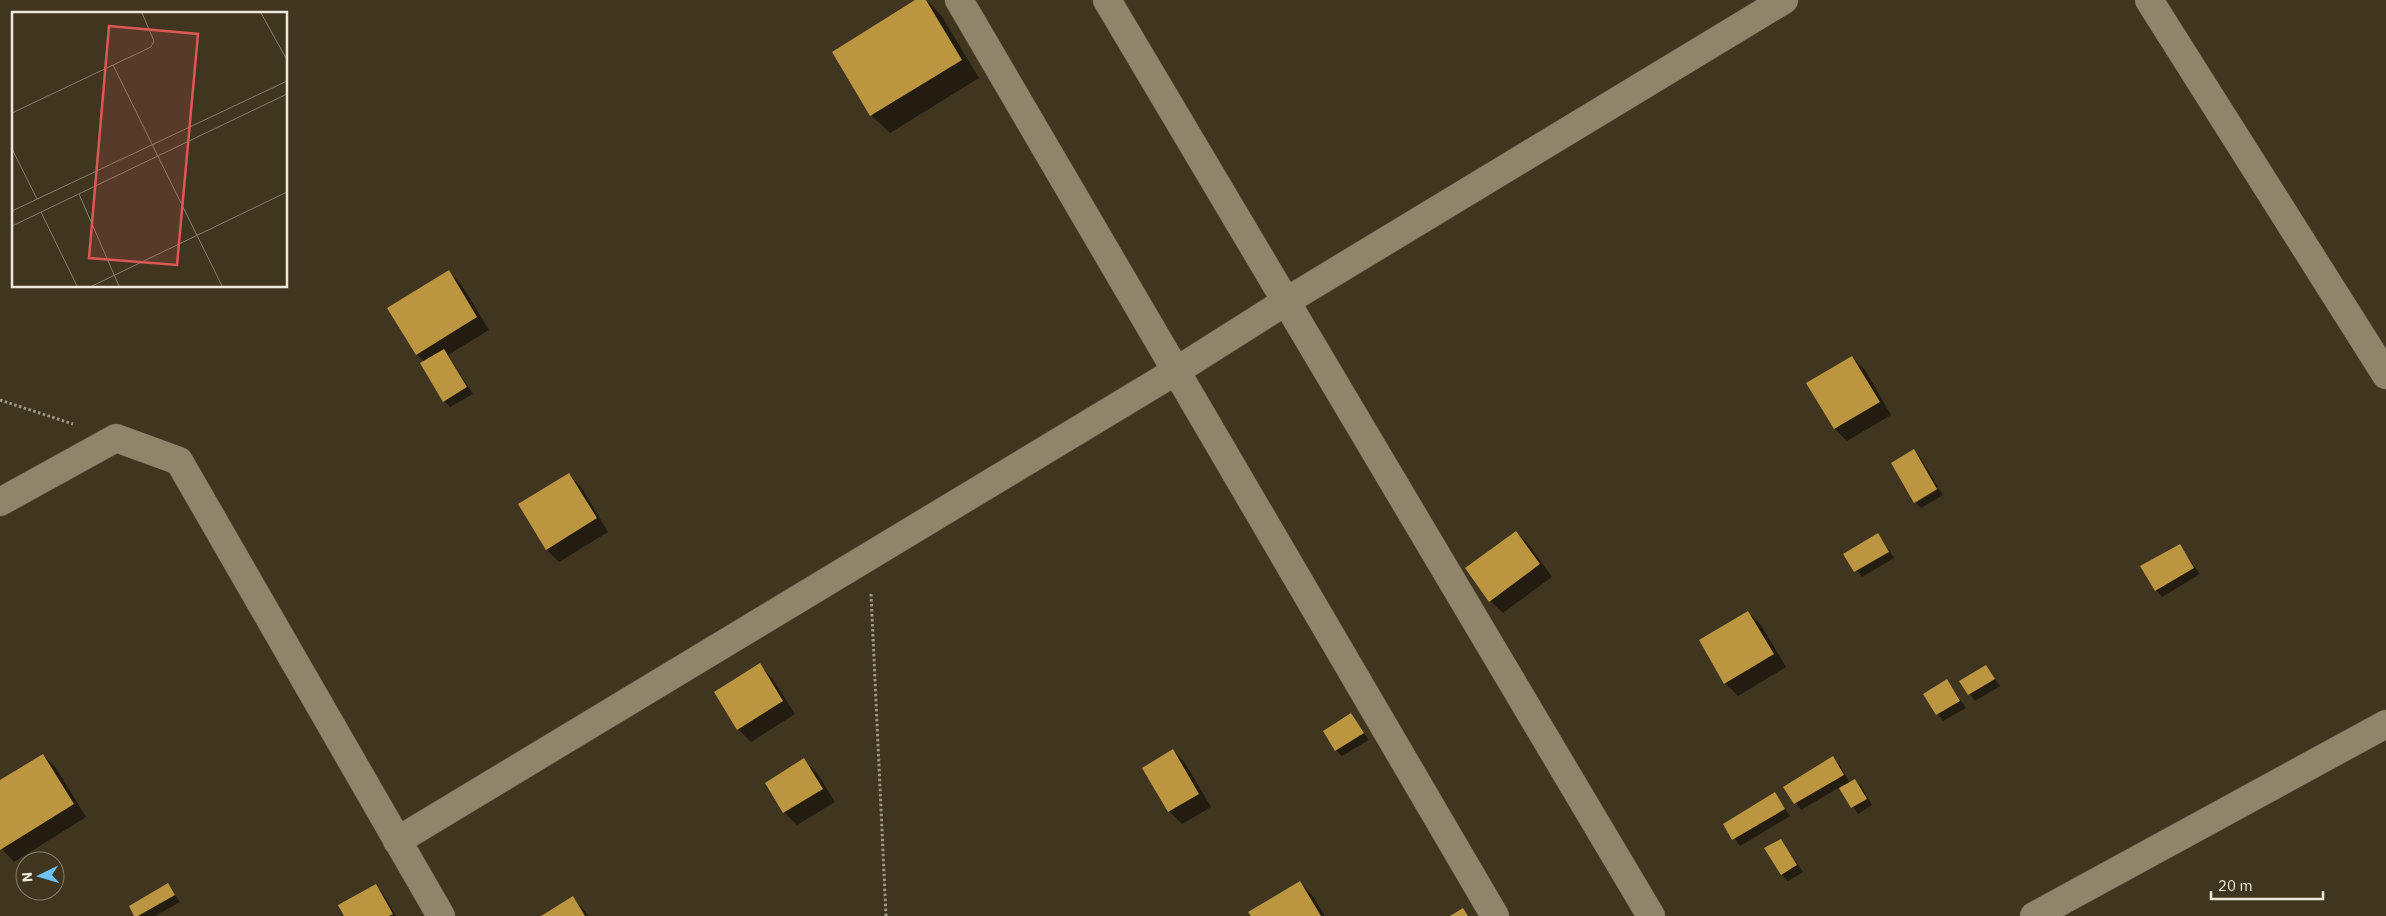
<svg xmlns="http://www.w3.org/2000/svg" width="2386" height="916" font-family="'IBM Plex Sans',sans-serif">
  <rect width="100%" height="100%" fill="#403620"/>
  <path fill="#0007" d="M917,0H926L941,15L979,78L890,133L871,115Z
    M449,272L461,284L489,330L448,355L473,394L450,407L444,401L424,362L417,354Z
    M1852,357L1865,370L1891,415L1847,441L1835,429L1808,384Z
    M1914,451L1920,457L1938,487L1915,501Z
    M569,474L581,487L608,532L559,562L546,549Z
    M1939,489L1943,495L1921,508L1916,503Z
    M1516,532L1529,545L1552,577L1503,613L1490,601Z
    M1878,535L1894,558L1862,577L1845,554Z
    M2179,545L2200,574L2162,597L2156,590Z
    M1748,612L1761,625L1786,667L1738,696L1725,683Z
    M760,665L772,678L795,714L751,742L738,729L716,692Z
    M1986,667L2000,686L1975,701L1961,682Z
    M1947,681L1966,708L1943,721L1924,694Z
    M1351,715L1369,740L1342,756L1336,750Z
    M1173,750L1185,763L1211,807L1182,824L1169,811Z
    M43,755L56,768L86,817L14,862L0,847V782Z
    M1833,758L1839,764L1850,783L1855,780L1861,786L1872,805L1858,814L1840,787L1801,810L1785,787Z
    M804,760L817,773L835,802L797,825L784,812Z
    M1775,794L1790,816L1740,846L1724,824Z
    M1781,840L1803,872L1788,881L1782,875Z
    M1299,882L1312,895L1325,916H1252Z
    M168,885L180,902L155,916H136Z
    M376,886L382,892L396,916H346Z
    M573,898L589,916H544Z"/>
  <path fill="#bb953f" d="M915,0H926L962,60L870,116L832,52Z
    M449,270L477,317L416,355L387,308Z
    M444,349L467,387L443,402L420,363Z
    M1852,356L1880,402L1834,429L1806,383Z
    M1914,449L1937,489L1914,503L1891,463Z
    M569,473L597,518L546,550L518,504Z
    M1516,531L1540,564L1489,602L1465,568Z
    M1878,533L1889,552L1854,572L1843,554Z
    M2180,544L2194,568L2155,591L2140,566Z
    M1748,611L1774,654L1724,684L1699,640Z
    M760,663L783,701L737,730L714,692Z
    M1986,665L1995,679L1968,695L1959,681Z
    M1947,679L1960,701L1936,715L1923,694Z
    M1351,713L1364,733L1335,751L1323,731Z
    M1173,749L1199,794L1168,812L1142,768Z
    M43,754L74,804L0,850V780Z
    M1833,756L1844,775L1794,804L1783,787Z
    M804,758L823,789L783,813L765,783Z
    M1855,779L1867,799L1851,808L1839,788Z
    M1775,792L1785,809L1732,840L1723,824Z
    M1781,839L1797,865L1781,875L1764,848Z
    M1300,881L1321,916H1251L1248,912Z
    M168,883L175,895L138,916H134L129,906Z
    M376,884L393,914L389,916H344L338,905Z
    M573,896L585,916H541Z
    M1463,908L1468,916H1450Z"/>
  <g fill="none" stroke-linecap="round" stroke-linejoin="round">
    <g stroke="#5b523e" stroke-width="29">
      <path id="minor" d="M959,0L1495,916
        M1107,0L1651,916
        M2149,0L2386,375
        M0,502L116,438L179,461L441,916
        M397,841L1176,371L1285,302L1784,0
        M2034,916L2386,724"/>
    </g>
    <path stroke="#9f9785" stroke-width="3" stroke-dasharray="2.5 2.5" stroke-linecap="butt" d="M0,400L73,424
      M871,594L886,916"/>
    <use href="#minor" stroke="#90846b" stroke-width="28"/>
  </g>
  <g transform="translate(12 12)">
    <rect width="275" height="275" fill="#403620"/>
    <path fill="none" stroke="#867d6a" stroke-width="1" d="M249,1L275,48M101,53L210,274M0,101L139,35L142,29L130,1M0,137L25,187M67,182L107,274M0,199L275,69M29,200L65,274M0,214L275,82M80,274L275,180"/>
    <path fill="#dc5854" fill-opacity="0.15" stroke="#dc5854" stroke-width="2.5" d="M97,14L186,22L165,253L77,246Z"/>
    <rect width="275" height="275" fill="none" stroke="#eee8da" stroke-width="2.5"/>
  </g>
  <g transform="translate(40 876) rotate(265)"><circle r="24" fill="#403620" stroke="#867d6a"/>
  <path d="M0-4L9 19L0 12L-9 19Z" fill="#6dc2f3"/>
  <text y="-8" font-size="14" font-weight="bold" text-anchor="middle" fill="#eee8da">N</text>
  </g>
  <path d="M2211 891v8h112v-8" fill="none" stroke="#eee8da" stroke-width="2.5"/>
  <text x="2218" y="891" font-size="15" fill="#eee8da" stroke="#403620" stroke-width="4" paint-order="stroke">20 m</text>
</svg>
